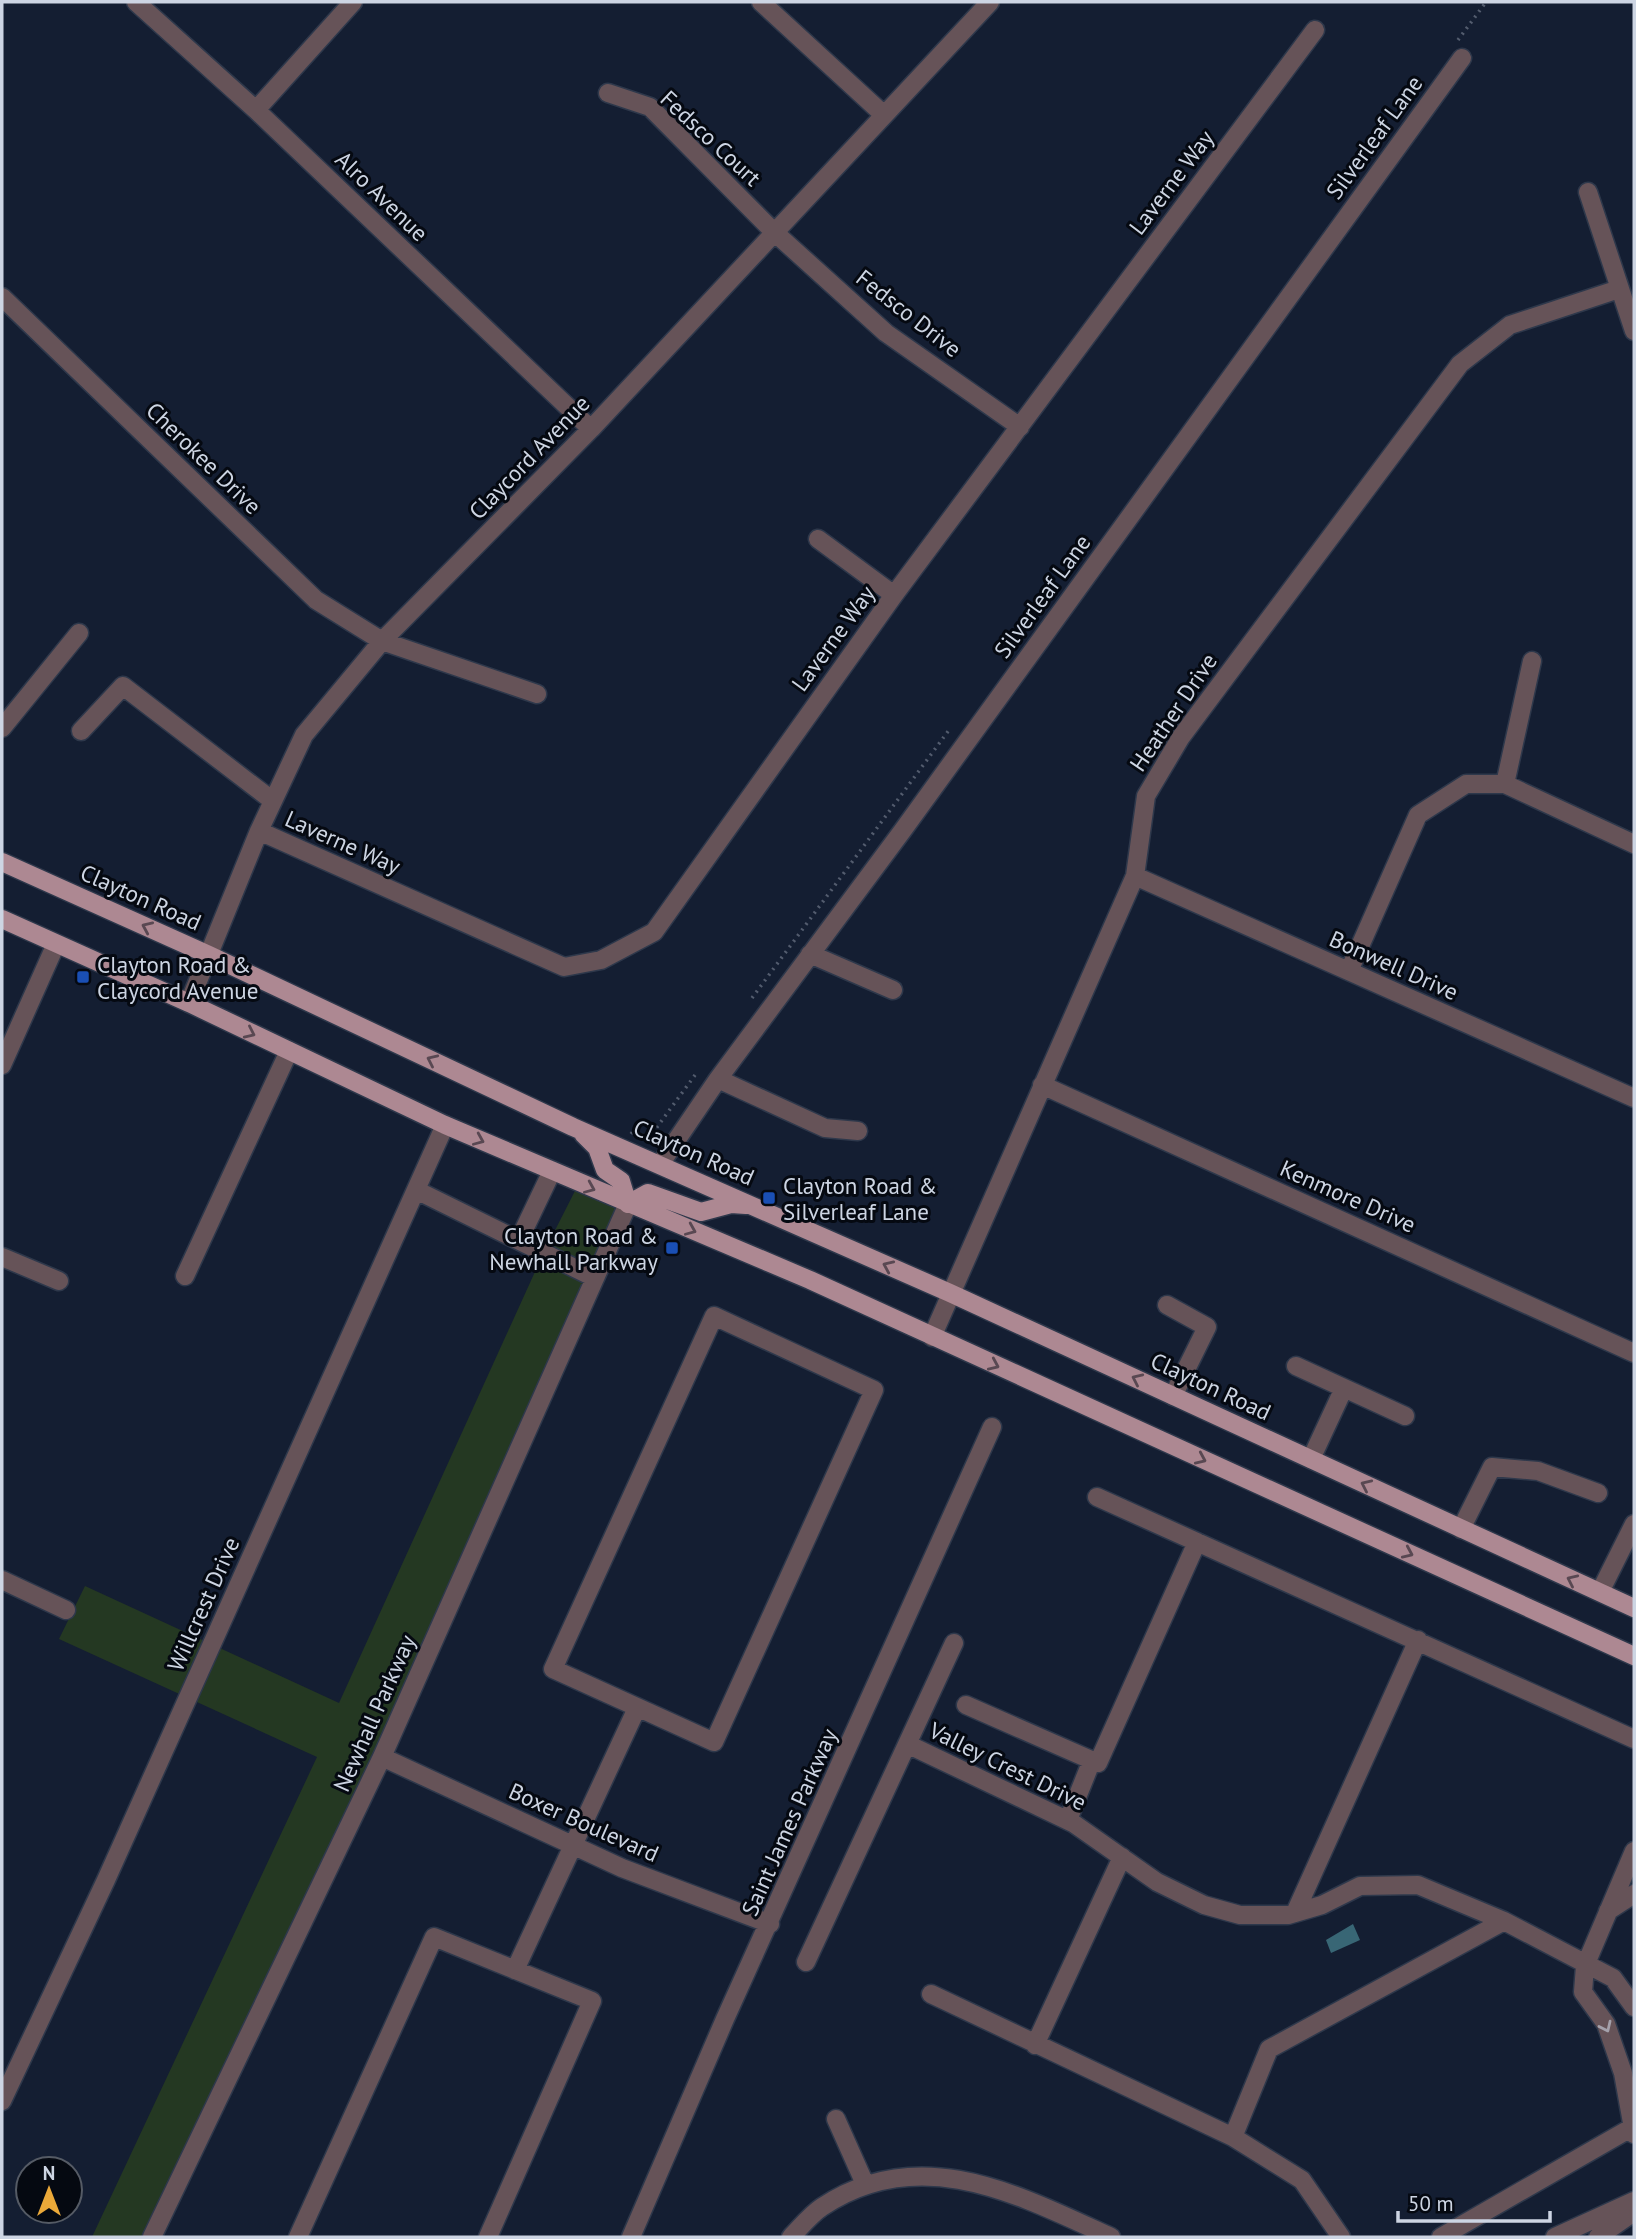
<svg xmlns="http://www.w3.org/2000/svg" width="1636" height="2239" font-family="'PT Sans',sans-serif">
  <rect width="100%" height="100%" fill="#141e32"/>
  <path fill="#243822" d="M579,1183L628,1204L152,2237H92L317,1757L59,1639L85,1586L339,1703L544,1252Z"/>
  <path fill="#386675" d="M1353,1924L1360,1940L1331,1953L1326,1940Z"/>
  <g fill="none" stroke-linecap="round" stroke-linejoin="round">
    <g stroke="#2e384b" stroke-width="21">
      <path id="minor" d="M136,2L256,110L591,429
        M761,2L884,115
        M608,93L650,107L773,231L886,333L1020,427
        M256,110L353,2
        M1588,192L1634,331
        M2,297L316,600L382,641L537,694
        M818,539L894,595
        M2,728L79,633
        M81,731L123,686L273,801
        M1505,784L1532,661
        M259,831L564,967L601,960L654,932L894,595L1315,30
        M1135,876L1634,1098
        M810,954L893,990
        M1349,971L1418,815L1466,784H1505L1634,844
        M189,1003L259,831L304,735L382,641L591,429L990,2
        M2,1065L56,944
        M718,1079L825,1128L858,1131
        M1042,1085L1634,1353
        M661,1163L718,1079L903,830L1462,58
        M416,1190L595,1278
        M519,1240L552,1171
        M2,1257L59,1281
        M185,1276L289,1051
        M1167,1305L1207,1327L1173,1396
        M714,1316L874,1390L714,1742L553,1669Z
        M932,1337L1135,876L1146,796L1181,737L1460,364L1510,325L1619,289
        M1296,1366L1405,1416
        M1311,1459L1344,1388
        M1097,1497L1634,1739
        M1461,1529L1492,1467L1538,1471L1598,1493
        M2,1580L66,1610
        M1600,1592L1634,1524
        M966,1705L1098,1763L1197,1542
        M907,1744L1073,1823L1157,1882L1204,1905L1240,1915H1288L1322,1905L1360,1886L1418,1885L1504,1921L1613,1978L1634,2007
        M382,1757L622,1868L770,1924
        M1068,1820L1092,1760
        M1634,1851L1585,1966L1583,1992L1606,2024L1623,2073L1634,2134
        M1608,1911L1634,1894
        M1295,1913L1418,1640
        M806,1962L954,1643
        M515,1970L637,1708
        M931,1994L1233,2137L1302,2180L1341,2237
        M1035,2045L1122,1857
        M2,2101L106,1880L445,1125
        M836,2119L865,2184
        M1233,2137L1269,2049L1504,1921
        M152,2237L382,1757L628,1204
        M298,2237L434,1937L592,2001L488,2237
        M631,2237L725,2019L992,1427
        M791,2237C800,2228 810,2215 822,2207C919,2142 1017,2194 1111,2237
        M1441,2237L1631,2128
        M1555,2237L1634,2201
        M1598,2237L1634,2212"/>
    </g>
    <g stroke="#2e384b" stroke-width="21">
      <path id="major" d="M2,862L209,955L573,1127L950,1293L1634,1608
        M2,919L189,1003L445,1125L810,1280L1634,1656
        M583,1134L597,1148L605,1170L621,1181L628,1204
        M628,1204L648,1193L701,1212L731,1204L746,1205"/>
    </g>
    <path stroke="#535c6e" stroke-width="3.5" stroke-dasharray="2 5" stroke-linecap="butt" d="M1458,40L1486,2
      M752,998L949,730
      M631,1134L634,1130L649,1138L698,1071"/>
    <use href="#minor" stroke="#665358" stroke-width="18"/>
    <use href="#major" stroke="#ad8892" stroke-width="18"/>
  </g>
  <defs><path id="oneway-chevron" d="M-2-3.5L2.5 0L-2 3.5" fill="none" stroke-width="1.6" stroke-linecap="round" stroke-linejoin="round" transform="scale(1.75)"/></defs>
  <g stroke="#594852">
    <use href="#oneway-chevron" transform="translate(147 927) rotate(-156)"/>
    <use href="#oneway-chevron" transform="translate(250 1033) rotate(25)"/>
    <use href="#oneway-chevron" transform="translate(432 1060) rotate(-155)"/>
    <use href="#oneway-chevron" transform="translate(479 1140) rotate(23)"/>
    <use href="#oneway-chevron" transform="translate(590 1188) rotate(23)"/>
    <use href="#oneway-chevron" transform="translate(691 1230) rotate(23)"/>
    <use href="#oneway-chevron" transform="translate(888 1266) rotate(-156)"/>
    <use href="#oneway-chevron" transform="translate(994 1365) rotate(24)"/>
    <use href="#oneway-chevron" transform="translate(1137 1379) rotate(-155)"/>
    <use href="#oneway-chevron" transform="translate(1201 1459) rotate(24)"/>
    <use href="#oneway-chevron" transform="translate(1366 1485) rotate(-155)"/>
    <use href="#oneway-chevron" transform="translate(1408 1553) rotate(24)"/>
    <use href="#oneway-chevron" transform="translate(1572 1580) rotate(-155)"/>
  </g>
  <use stroke="#a4a1ab" href="#oneway-chevron" transform="translate(1606 2027) rotate(65)"/>
  <g fill="#1a4fb4" stroke="#050911" stroke-width="2.5">
    <rect x="76" y="970" width="14" height="14" rx="3.5"/>
    <rect x="762" y="1191" width="14" height="14" rx="3.5"/>
    <rect x="665" y="1241" width="14" height="14" rx="3.5"/>
  </g>
  <g text-anchor="middle" dominant-baseline="central" stroke-width="6" stroke-linejoin="round" paint-order="stroke">
    <g font-size="23" fill="#cdd5e3" stroke="#050911">
      <text transform="translate(1374 137) rotate(-54)">Silverleaf Lane</text>
      <text transform="translate(711 138) rotate(43)">Fedsco Court</text>
      <text transform="translate(1171 182) rotate(-53)">Laverne Way</text>
      <text transform="translate(382 196) rotate(44)">Alro Avenue</text>
      <text transform="translate(909 313) rotate(38)">Fedsco Drive</text>
      <text transform="translate(529 457) rotate(-46)">Claycord Avenue</text>
      <text transform="translate(204 458) rotate(44)">Cherokee Drive</text>
      <text transform="translate(1042 596) rotate(-54)">Silverleaf Lane</text>
      <text transform="translate(833 638) rotate(-54)">Laverne Way</text>
      <text transform="translate(1173 712) rotate(-56)">Heather Drive</text>
      <text transform="translate(343 842) rotate(24)">Laverne Way</text>
      <text transform="translate(141 897) rotate(24)">Clayton Road</text>
      <text transform="translate(1394 965) rotate(24)">Bonwell Drive</text>
      <text transform="translate(694 1152) rotate(24)">Clayton Road</text>
      <text transform="translate(1348 1196) rotate(24)">Kenmore Drive</text>
      <text transform="translate(1211 1386) rotate(25)">Clayton Road</text>
      <text transform="translate(203 1604) rotate(-66)">Willcrest Drive</text>
      <text transform="translate(374 1713) rotate(-66)">Newhall Parkway</text>
      <text transform="translate(1008 1766) rotate(26)">Valley Crest Drive</text>
      <text transform="translate(584 1822) rotate(24)">Boxer Boulevard</text>
      <text transform="translate(789 1822) rotate(-66)">Saint James Parkway</text>
    </g>
    <g font-size="23" fill="#cdd5e3" stroke="#050911" text-anchor="start">
      <text x="97" y="964">Clayton Road &amp;<tspan x="97" dy="26">Claycord Avenue</tspan></text>
      <text x="783" y="1185">Clayton Road &amp;<tspan x="783" dy="26">Silverleaf Lane</tspan></text>
      <text x="658" y="1235" text-anchor="end">Clayton Road &amp;<tspan x="658" dy="26">Newhall Parkway</tspan></text>
    </g>
  </g>
  <rect width="1636" height="2239" fill="none" stroke="#cdd5e3" stroke-width="7"/>
  <g transform="translate(49 2190)"><circle r="33" fill="#050911" stroke="#555b65" stroke-width="2"/>
  <path d="M0-5L12 26L0 18L-12 26Z" fill="#eba939"/>
  <text y="-10" font-size="19" font-weight="bold" text-anchor="middle" fill="#cdd5e3">N</text>
  </g>
  <path d="M1398 2211v10h152v-10" fill="none" stroke="#cdd5e3" stroke-width="3.5"/>
  <text x="1408" y="2211" font-size="21" fill="#cdd5e3" stroke="#050911" stroke-width="5" paint-order="stroke">50 m</text>
</svg>
